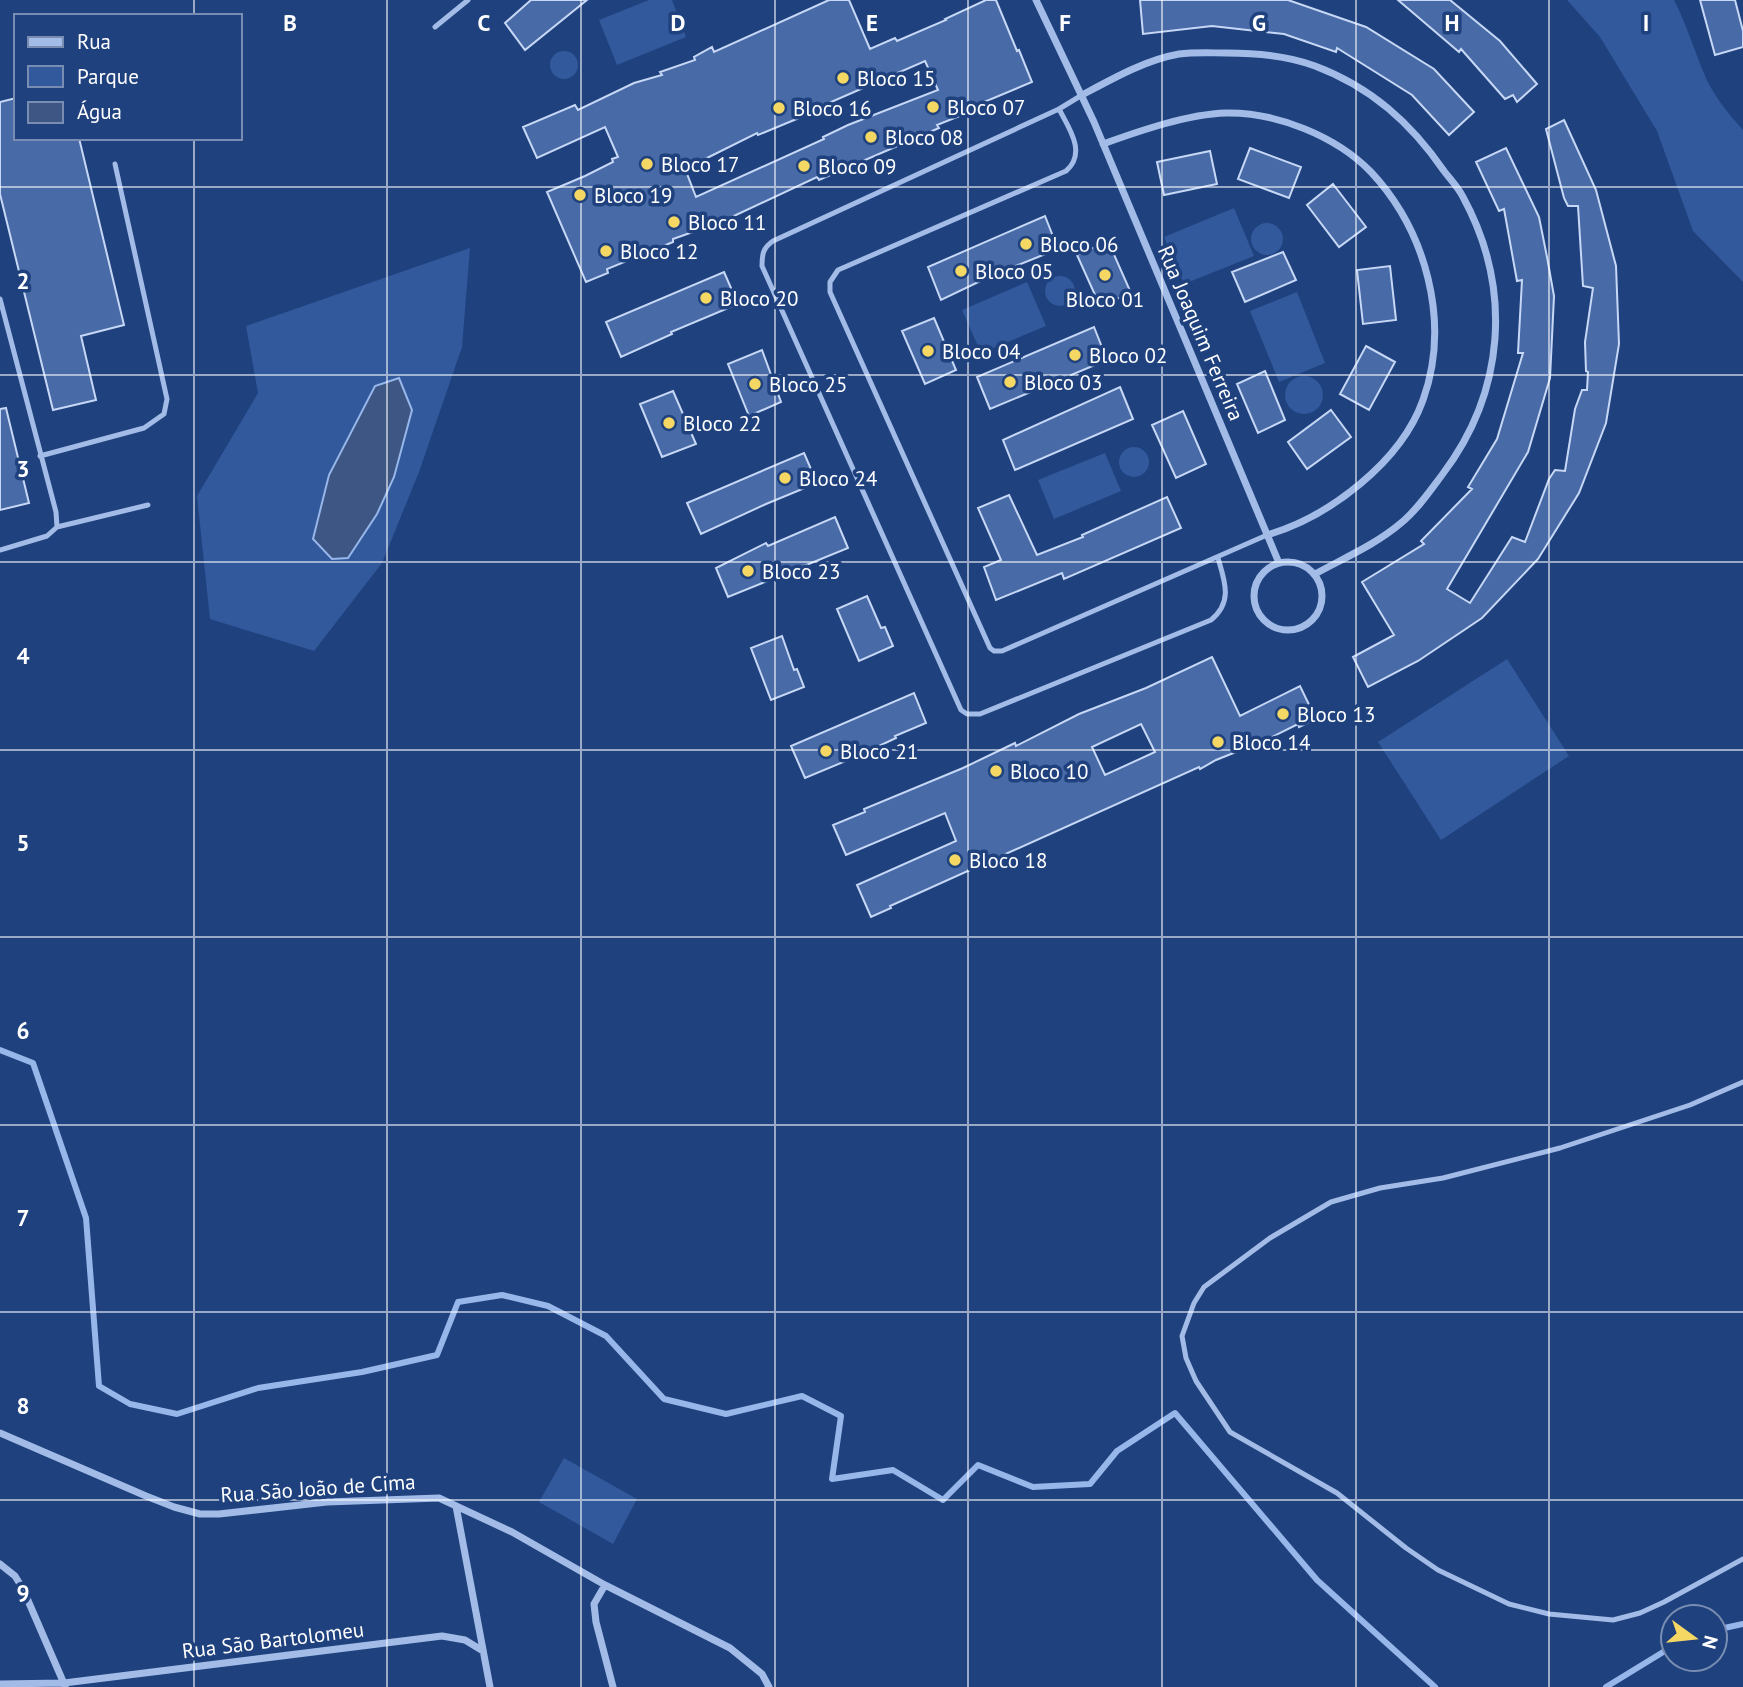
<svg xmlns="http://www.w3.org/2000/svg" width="1743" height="1687" font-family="'PT Sans',sans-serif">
  <rect width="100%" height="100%" fill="#1f417e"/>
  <path fill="#32599c" d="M649,0H672L686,37L617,65L599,20Z
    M1567,0H1674C1686,23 1693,47 1703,71C1712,94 1727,112 1743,130V282L1693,231L1657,131L1600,37Z
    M550 65a14 14 0 1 1 28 0a14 14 0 1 1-28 0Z
    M1234,208L1254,256L1184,284L1164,237Z
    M1251 239a16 16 0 1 1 32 0a16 16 0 1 1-32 0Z
    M470,248L462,347L419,472L382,563L314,651L210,619L197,496L258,393L246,326Z
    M1045 291a15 15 0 1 1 30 0a15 15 0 1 1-30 0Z
    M1027,282L1046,326L981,353L962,310Z
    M1297,292L1325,363L1279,382L1250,311Z
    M1285 395a19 19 0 1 1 38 0a19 19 0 1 1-38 0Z
    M1119 462a15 15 0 1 1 30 0a15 15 0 1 1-30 0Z
    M1105,453L1121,491L1054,519L1038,480Z
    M1507,659L1569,756L1441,840L1378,742Z
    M564,1458L637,1499L613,1544L539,1502Z"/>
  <path fill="#3d5683" stroke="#97b6e9" stroke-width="2" d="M399,378L412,410L394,477L377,514L348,558L332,559L313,539L329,475L375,386Z"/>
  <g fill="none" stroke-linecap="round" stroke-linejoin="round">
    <path stroke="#97b6e9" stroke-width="6" d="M0,1050L33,1063L86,1218L99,1386L130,1404L177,1414L258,1388L362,1372L437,1355L458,1302L502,1295L548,1306L606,1336L664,1399L726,1414L802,1396L841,1416L832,1479L893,1470L943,1500L978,1465L1033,1487L1090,1484L1117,1451L1175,1413L1317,1580L1435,1687
      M1715,1630L1743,1624
      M1606,1687L1673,1646"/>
  </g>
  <path fill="#486aa7" stroke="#c7d8f6" stroke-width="2" fill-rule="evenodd" d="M531,0H587L525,50L505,23Z
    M829,0H849L870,49L895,38L897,41L946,20L945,19L986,0H996L1017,51L1019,50L1032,82L965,110L967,113L937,125L939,128L819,180L817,177L721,222L673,239V242L607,269L608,273L586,282L547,192L585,176L613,162L612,159L618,157L605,127L537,158L523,127L575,105L578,110L634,83L662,75L660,72L695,60L694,57L712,47L714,52ZM925,61L938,90L848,125L823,137L824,139L696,197L684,166L707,158L757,133L758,135L799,118V116Z
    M1140,0H1288L1366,27L1434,69L1474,112L1449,135L1412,95L1337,48L1336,52L1284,34L1212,26L1143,34Z
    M1398,0H1450L1500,41L1537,84L1517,102L1513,95L1505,99L1461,49L1459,52Z
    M1700,0H1735L1743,31V47L1715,55Z
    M16,98V138H79L124,325L81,336L96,400L53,410L0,194V102Z
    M1564,120L1596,190L1616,266L1619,344L1606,423L1579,493L1538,559L1482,618L1418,661L1368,687L1353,657L1394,635L1362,582L1424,544L1421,541L1472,489L1468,487L1497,439L1523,353H1518L1522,280L1517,281L1504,209L1499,211L1476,162L1506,148L1539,217L1547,257L1554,296L1550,378L1528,452L1447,589L1470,603L1512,537L1525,542L1549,479L1555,470L1565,471L1575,409L1582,390H1587L1588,372L1586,371L1585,342L1593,288L1583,286L1578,206H1568L1564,198L1546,129Z
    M1250,148L1301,167L1289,198L1238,179Z
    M1210,151L1217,184L1164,195L1157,162Z
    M1333,184L1366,227L1339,247L1307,205Z
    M1045,216L1058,249L993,275L941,300L928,267Z
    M1108,241L1131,293L1100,306L1077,255Z
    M1283,252L1296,280L1245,302L1232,272Z
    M1390,266L1396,320L1363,324L1357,270Z
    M724,272L738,304L671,332L672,334L621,357L606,322Z
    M934,318L956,370L925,384L902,331Z
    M1094,327L1107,360L990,409L977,377Z
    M1366,346L1395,362L1369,410L1340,394Z
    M762,350L781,402L749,416L728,364Z
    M1265,371L1285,420L1258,433L1237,384Z
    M1120,387L1133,419L1015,470L1003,440Z
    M673,391L696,444L662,457L640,404Z
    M6,408L29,503L0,510V409Z
    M1331,410L1351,437L1307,469L1288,442Z
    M1183,411L1206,464L1176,478L1152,425Z
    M804,453L817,483L766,504L701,534L687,503Z
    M1009,495L1037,555L1083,537L1082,535L1167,497L1181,528L1064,579L1062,573L996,600L984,567L1001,560L978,508Z
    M835,517L848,548L728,597L716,568L766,543L768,546Z
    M867,596L881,628L885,627L893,646L859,661L837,609Z
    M782,636L794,670L797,669L804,687L771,700L751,648Z
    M1212,657L1240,716L1300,686L1316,719L1299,727L1298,724L1266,740L1216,760L1200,769L1199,767L890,906L891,908L871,917L857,885L956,841L945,813L846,855L833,825L865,812L864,809L963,768L1015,743L1016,746L1079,714L1146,688ZM1141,724L1155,752L1105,775L1092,747Z
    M914,693L926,723L895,736L896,738L860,755L805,778L791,746Z"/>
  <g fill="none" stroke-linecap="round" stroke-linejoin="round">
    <path stroke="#a3bce7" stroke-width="5" d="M435,27L468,0
      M1082,95L1059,109L773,241C763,248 762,254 762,266L961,710L967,714H980L1211,620C1233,602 1225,582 1218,558
      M1059,109C1069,128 1087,153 1066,171L838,270L830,282V292L990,648L994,651H1002L1267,535
      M0,299L56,512L57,527L47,536L0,550
      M40,456L144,428L164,414L167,399L115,164
      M57,527L148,505
      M1743,1082L1690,1105L1560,1148L1443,1178L1380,1188L1331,1202L1270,1238L1204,1287L1194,1303L1182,1336L1186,1358L1196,1381L1230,1432L1337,1493L1406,1548L1438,1570L1509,1604L1549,1614L1613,1620L1640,1613L1664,1602L1743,1559"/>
    <path stroke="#a3bce7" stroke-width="7" d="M1036,0L1094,122L1279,563
      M1082,95C1112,79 1145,60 1179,54C1195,52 1211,53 1227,53C1256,53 1288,56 1315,66C1371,87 1411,123 1444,171C1450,179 1458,187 1463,197C1513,289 1505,392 1442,475C1430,491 1417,510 1401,523C1375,545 1344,558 1315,574
      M1103,144C1139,131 1188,114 1226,113C1276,112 1336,136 1371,172C1426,231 1451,322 1423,400C1401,462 1329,517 1267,535
      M1254 596a34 34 0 1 1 68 0a34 34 0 1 1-68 0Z
      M0,1433L146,1496L174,1507L200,1514H219L327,1502L439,1498L512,1532L605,1585L730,1648L762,1674L769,1687
      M456,1506L490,1687
      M0,1564L15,1576L23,1589L65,1686
      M605,1585L594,1604L596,1622L613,1687
      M0,1684L64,1683L442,1636L465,1640L483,1651"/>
  </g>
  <path fill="none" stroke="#fff" stroke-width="2" stroke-opacity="0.55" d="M194,0V16M387,0V1687M581,0V1687M775,0V1687M968,0V1687M1162,0V1687M1356,0V1687M1549,0V1687M194,138V1687M0,187H1743M0,375H1743M0,562H1743M0,750H1743M0,937H1743M0,1125H1743M0,1312H1743M0,1500H1743"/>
  <g fill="#f5d763" stroke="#1f417e" stroke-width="2.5">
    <circle cx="843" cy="78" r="7"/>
    <circle cx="933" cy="107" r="7"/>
    <circle cx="779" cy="108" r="7"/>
    <circle cx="871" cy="137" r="7"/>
    <circle cx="647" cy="164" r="7"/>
    <circle cx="804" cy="166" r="7"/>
    <circle cx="580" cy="195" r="7"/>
    <circle cx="674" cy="222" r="7"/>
    <circle cx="1026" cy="244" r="7"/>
    <circle cx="606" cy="251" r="7"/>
    <circle cx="961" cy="271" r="7"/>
    <circle cx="1105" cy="275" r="7"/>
    <circle cx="706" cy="298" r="7"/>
    <circle cx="928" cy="351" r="7"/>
    <circle cx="1075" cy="355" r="7"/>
    <circle cx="1010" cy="382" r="7"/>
    <circle cx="755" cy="384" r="7"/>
    <circle cx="669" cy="423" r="7"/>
    <circle cx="785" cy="478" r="7"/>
    <circle cx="748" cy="571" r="7"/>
    <circle cx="1283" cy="714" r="7"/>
    <circle cx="1218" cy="742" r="7"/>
    <circle cx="826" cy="751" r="7"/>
    <circle cx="996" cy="771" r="7"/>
    <circle cx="955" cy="860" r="7"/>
  </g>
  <g text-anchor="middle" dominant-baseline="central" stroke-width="7" stroke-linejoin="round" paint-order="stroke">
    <g font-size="21" fill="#fff" stroke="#1f417e" text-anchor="start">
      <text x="857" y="78">Bloco 15</text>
      <text x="947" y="107">Bloco 07</text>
      <text x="793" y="108">Bloco 16</text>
      <text x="885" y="137">Bloco 08</text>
      <text x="661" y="164">Bloco 17</text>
      <text x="818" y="166">Bloco 09</text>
      <text x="594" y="195">Bloco 19</text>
      <text x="688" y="222">Bloco 11</text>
      <text x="1040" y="244">Bloco 06</text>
      <text x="620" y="251">Bloco 12</text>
      <text x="975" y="271">Bloco 05</text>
      <text x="720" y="298">Bloco 20</text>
      <text x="1105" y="299" text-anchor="middle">Bloco 01</text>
      <text x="942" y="351">Bloco 04</text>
      <text x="1089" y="355">Bloco 02</text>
      <text x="1024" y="382">Bloco 03</text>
      <text x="769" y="384">Bloco 25</text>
      <text x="683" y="423">Bloco 22</text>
      <text x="799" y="478">Bloco 24</text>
      <text x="762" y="571">Bloco 23</text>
      <text x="1297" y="714">Bloco 13</text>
      <text x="1232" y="742">Bloco 14</text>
      <text x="840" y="751">Bloco 21</text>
      <text x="1010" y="771">Bloco 10</text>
      <text x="969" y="860">Bloco 18</text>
    </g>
    <g font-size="21" fill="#fff" stroke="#1f417e">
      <text transform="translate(1201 333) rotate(67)">Rua Joaquim Ferreira</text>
      <text transform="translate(318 1488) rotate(-4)">Rua São João de Cima</text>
      <text transform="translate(273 1640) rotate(-7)">Rua São Bartolomeu</text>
    </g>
  </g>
  <g font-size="23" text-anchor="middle" font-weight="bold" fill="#fff" stroke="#1f417e" stroke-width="7" stroke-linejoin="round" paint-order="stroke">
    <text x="290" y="31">B</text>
    <text x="484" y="31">C</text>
    <text x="678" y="31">D</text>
    <text x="872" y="31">E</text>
    <text x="1065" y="31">F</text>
    <text x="1259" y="31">G</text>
    <text x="1452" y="31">H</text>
    <text x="1646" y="31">I</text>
    <text x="23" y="289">2</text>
    <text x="23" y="477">3</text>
    <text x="23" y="664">4</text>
    <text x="23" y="851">5</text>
    <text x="23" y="1039">6</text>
    <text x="23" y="1226">7</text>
    <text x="23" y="1414">8</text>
    <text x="23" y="1601">9</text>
  </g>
  <rect x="14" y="14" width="228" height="126" fill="#1f417e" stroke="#798db2" stroke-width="2"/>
  <rect x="28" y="37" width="35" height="10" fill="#a3bce7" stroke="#798db2" stroke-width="2"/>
  <text x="77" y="49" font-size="21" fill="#ffffff">Rua</text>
  <rect x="28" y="66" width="35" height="21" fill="#32599c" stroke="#798db2" stroke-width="2"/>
  <text x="77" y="84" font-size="21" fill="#ffffff">Parque</text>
  <rect x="28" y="102" width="35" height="21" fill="#3d5683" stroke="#798db2" stroke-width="2"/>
  <text x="77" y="119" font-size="21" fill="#ffffff">Água</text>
  <g transform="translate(1694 1638) rotate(105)"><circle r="33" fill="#1f417e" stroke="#798db2" stroke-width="2"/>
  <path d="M0-5L12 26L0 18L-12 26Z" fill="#f5d763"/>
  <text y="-10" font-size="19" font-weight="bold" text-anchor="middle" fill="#ffffff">N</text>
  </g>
</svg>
